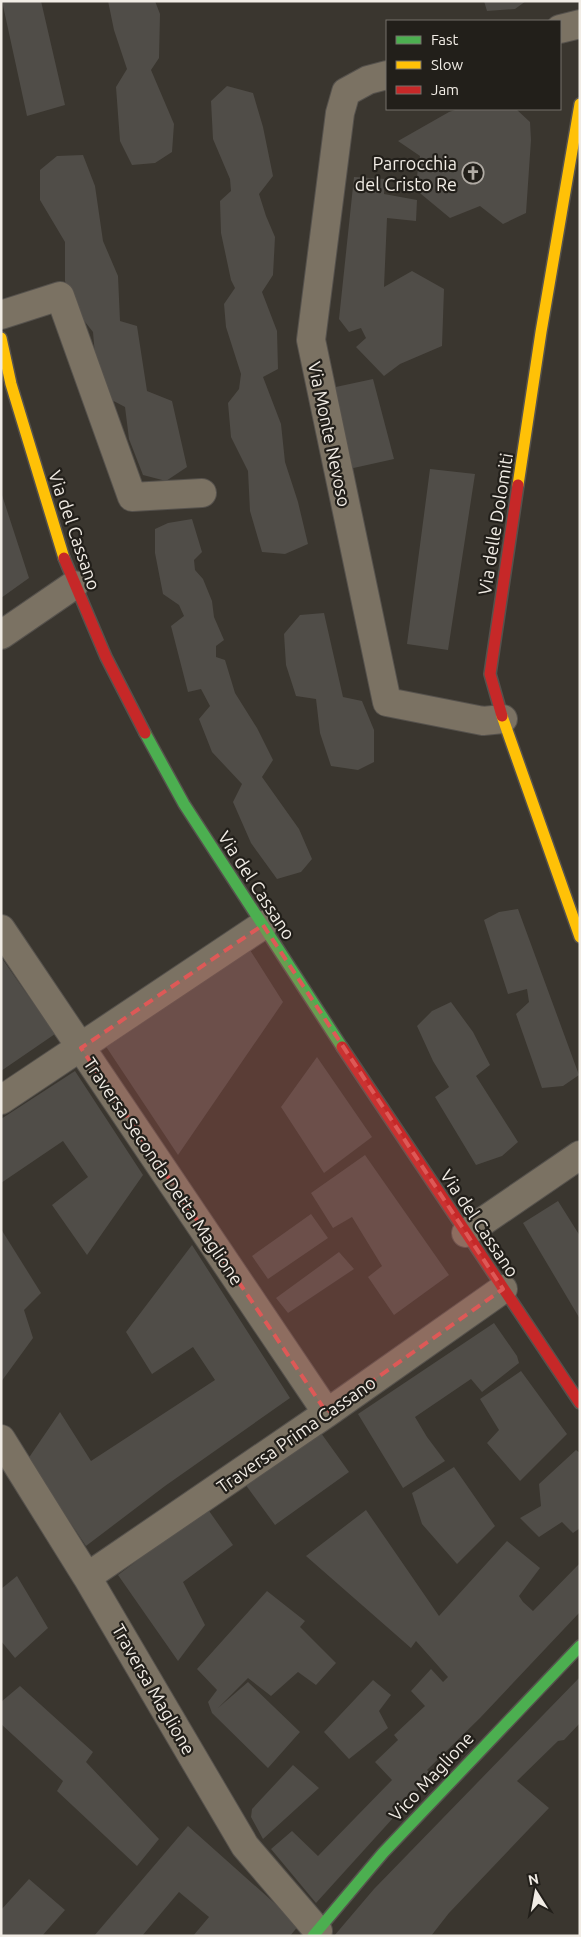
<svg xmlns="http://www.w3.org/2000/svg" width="581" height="1937" font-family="Ubuntu,sans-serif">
  <rect width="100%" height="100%" fill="#3a362f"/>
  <path fill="#504d48" d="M2,1H41L65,105L27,116Z
    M108,1H155L160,14L159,58L151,70L174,124L172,152L155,163L132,165L120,141L116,87L127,69L114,30Z
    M484,1H526L515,9L487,11Z
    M227,86L253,93L263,127L273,176L259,194L266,216L275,237L273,275L262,292L277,331L278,369L263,377L281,424L285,462L298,502L308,544L285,554L262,552L250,511L248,471L231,437L228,403L239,389L241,374L226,327L224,304L235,288L231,280L221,233L220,201L231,191L230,179L213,139L211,101Z
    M458,109H516L530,122L531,140L526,213L503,224L480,206L450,218L415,189L420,156L398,141L449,112Z
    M83,155L95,186L103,241L118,276L120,321L137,326L147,391L172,401L187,467L166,481L143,475L129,439L125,407L106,397L96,367L93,332L78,313L65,281V242L40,200V170L57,156Z
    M354,177L385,179L384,194L417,200L416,221L387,218L384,287L412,271L444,289L442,346L400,364L384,376L356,347L366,338L361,328L349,332L339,319Z
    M373,379L394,459L349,469L331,388Z
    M430,469L475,474L448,650L407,644Z
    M1,492L29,578L1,598Z
    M192,519L202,552L194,560L195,570L203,579L212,601L214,617L224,640L216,646V657L225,660L235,693L257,728L273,760L262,777L299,829L312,859L301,872L277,879L251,843L233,802L242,784L212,752L199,719L210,706L201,689L188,692L171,626L184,616L179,605L163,594L155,553V529L168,523Z
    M324,613L343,697L362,701L374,730V762L358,770L331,766L320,733L316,699L296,696L286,665L284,634L300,615Z
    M518,909L579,1075L563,1086L542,1088L516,1014L529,1002L527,989L508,994L484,920L499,912Z
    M250,950L283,1002L178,1155L105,1045Z
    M1,957L55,1034L1,1071Z
    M451,1002L473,1032L490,1065L476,1076L518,1142L502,1156L476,1165L435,1097L449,1087L433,1061L417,1026L432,1011Z
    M317,1057L372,1137L324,1173L281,1107Z
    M75,1071L143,1175L87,1255L52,1205L88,1177L63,1141L1,1183V1119Z
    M365,1155L449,1275L394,1315L368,1277L382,1266L352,1217L333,1228L311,1193Z
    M558,1201L580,1236V1319L523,1223Z
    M311,1214L328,1238L268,1279L252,1256Z
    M1,1229L41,1293L24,1310L33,1338L1,1382Z
    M192,1245L290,1398L165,1486L86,1546L28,1459L60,1412L91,1461L215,1380L193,1347L152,1374L126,1332Z
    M339,1252L354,1269L288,1313L276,1298Z
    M494,1323L517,1356L519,1363L482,1392L471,1379L415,1417L427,1437L445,1461L403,1488L358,1414Z
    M521,1371L567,1434L520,1481L487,1443L499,1430L480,1399Z
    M321,1433L349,1472L275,1525L245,1484Z
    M576,1450L580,1453V1528L573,1533L562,1522L539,1537L520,1518L541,1506L539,1484Z
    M454,1467L495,1526L457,1564L422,1524L412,1493Z
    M207,1508L233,1545L183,1582L205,1625L178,1661L118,1575Z
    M366,1510L439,1616L507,1541L540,1568L519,1596L523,1602L533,1611L580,1563V1612L480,1718L427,1770L432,1775L316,1903L271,1849L292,1831L318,1856L392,1780L375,1762L398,1740L394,1735L425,1706L411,1691L431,1669L443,1682L448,1677L416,1641L411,1648L306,1556Z
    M17,1576L48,1628L15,1658L1,1641V1589Z
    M267,1591L305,1621L300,1627L336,1663L316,1685L298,1672L271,1696L248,1678L218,1708L248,1682L300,1732L268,1768L212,1713L208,1702L217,1690L197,1669Z
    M580,1677V1723L564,1740L558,1741L517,1781L549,1808L449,1913L431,1936H334L374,1889Z
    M373,1680L391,1695L379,1711L388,1728L349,1759L324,1732Z
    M20,1686L93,1752L86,1762L159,1839L137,1866L57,1791L63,1781L1,1724V1702Z
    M293,1765L319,1788L263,1839L251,1817L252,1809Z
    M188,1826L299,1925L290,1936H193L209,1917L179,1892L142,1936H94Z
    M29,1879L65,1910L42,1936H1V1910Z"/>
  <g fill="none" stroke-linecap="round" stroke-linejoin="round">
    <g stroke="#56524d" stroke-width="30">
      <path id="street" d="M560,29L580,24
        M387,75L368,80L346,92L340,113L311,340L387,702L483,721L503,719
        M1,315L60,296L132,497L202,493
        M1,635L74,585
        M1,929L327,1413
        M1,1100L263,925
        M466,1233L580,1155
        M1,1439L87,1577L245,1846L318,1931
        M87,1577L327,1413L503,1289"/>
    </g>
    <g stroke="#56524d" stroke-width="14">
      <path id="fast" d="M145,733L184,804L342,1047
        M313,1936L383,1853L580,1646"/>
    </g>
    <g stroke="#56524d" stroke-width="14">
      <path id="slow" d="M1,338L11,384L64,558
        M518,485L541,332L580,104
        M502,716L580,937"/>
    </g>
    <g stroke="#56524d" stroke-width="14">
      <path id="jam" d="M64,558L106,657L145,733
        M502,716L490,674L518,485
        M342,1047L580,1403"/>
    </g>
    <use href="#street" stroke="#7b7263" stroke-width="28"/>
    <use href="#fast" stroke="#4caf50" stroke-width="11"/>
    <use href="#slow" stroke="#ffc107" stroke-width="11"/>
    <use href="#jam" stroke="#c62828" stroke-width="11"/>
  </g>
  <path fill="#dd5957" fill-opacity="0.2" stroke="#dd5957" stroke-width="4" stroke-dasharray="10 6" stroke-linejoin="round" d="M263,925L503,1289L327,1413L81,1048Z"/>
  <defs>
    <g id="church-ring" transform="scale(1.125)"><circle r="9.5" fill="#221f1a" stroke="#b1aca5" stroke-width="1.5"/><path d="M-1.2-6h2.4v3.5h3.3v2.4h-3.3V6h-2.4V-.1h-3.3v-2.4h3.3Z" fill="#b1aca5"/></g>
  </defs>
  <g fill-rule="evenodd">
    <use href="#church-ring" x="473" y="173"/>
  </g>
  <g text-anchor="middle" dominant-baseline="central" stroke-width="4.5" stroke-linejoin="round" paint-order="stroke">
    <g font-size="18" fill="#f1ece5" stroke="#221f1a" text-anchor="end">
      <text x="457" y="163">Parrocchia<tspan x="457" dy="21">del Cristo Re</tspan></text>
    </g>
    <g font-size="18" fill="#f1ece5" stroke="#221f1a">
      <text transform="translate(330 434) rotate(78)">Via Monte Nevoso</text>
      <text transform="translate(495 524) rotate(-81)">Via delle Dolomiti</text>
      <text transform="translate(75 530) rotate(71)">Via del Cassano</text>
      <text transform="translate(257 885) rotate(57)">Via del Cassano</text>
      <text transform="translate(164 1171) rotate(56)">Traversa Seconda Detta Maglione</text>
      <text transform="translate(480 1223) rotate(56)">Via del Cassano</text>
      <text transform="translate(296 1434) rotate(-35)">Traversa Prima Cassano</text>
      <text transform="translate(154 1689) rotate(60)">Traversa Maglione</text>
      <text transform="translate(431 1776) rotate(-47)">Vico Maglione</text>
    </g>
  </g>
  <rect width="581" height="1937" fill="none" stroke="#f1ece5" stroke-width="5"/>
  <rect x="386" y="20" width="175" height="90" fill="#221f1a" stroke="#75716b"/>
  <rect x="396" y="36" width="25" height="8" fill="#4caf50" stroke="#75716b"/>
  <text x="431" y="45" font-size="15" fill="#f1ece5">Fast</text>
  <rect x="396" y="61" width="25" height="8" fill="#ffc107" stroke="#75716b"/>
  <text x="431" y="70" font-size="15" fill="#f1ece5">Slow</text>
  <rect x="396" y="86" width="25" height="8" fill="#c62828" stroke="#75716b"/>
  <text x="431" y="95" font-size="15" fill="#f1ece5">Jam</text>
  <g transform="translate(536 1892) rotate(349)" stroke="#221f1a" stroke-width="4" paint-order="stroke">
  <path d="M0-4L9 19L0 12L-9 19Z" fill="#f1ece5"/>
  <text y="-8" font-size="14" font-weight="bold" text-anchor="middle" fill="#f1ece5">N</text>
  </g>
</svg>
